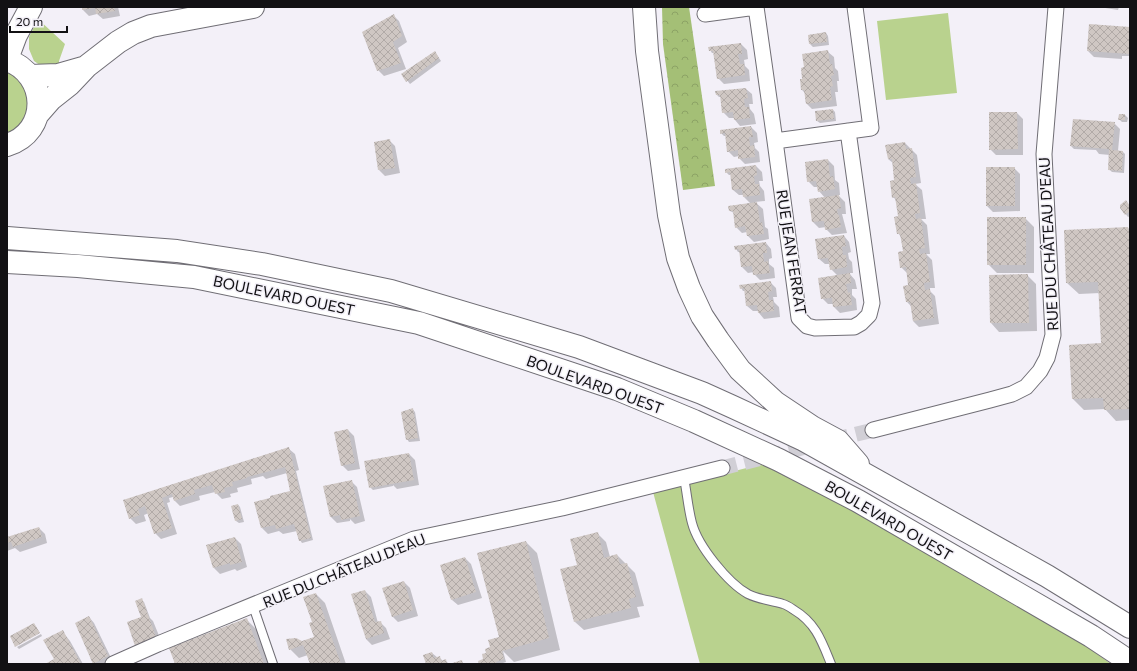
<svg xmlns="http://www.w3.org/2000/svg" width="1137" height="671" font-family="Commissioner,sans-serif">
  <defs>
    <pattern id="forest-crowns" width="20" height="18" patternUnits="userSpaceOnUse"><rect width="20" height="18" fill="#a4bf76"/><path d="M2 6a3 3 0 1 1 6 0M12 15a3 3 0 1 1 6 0" fill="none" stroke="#8ca365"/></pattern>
    <pattern id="building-cross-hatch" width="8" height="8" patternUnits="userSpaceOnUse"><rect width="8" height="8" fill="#cfc7c3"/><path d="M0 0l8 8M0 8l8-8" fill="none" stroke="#b1aaa7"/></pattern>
  </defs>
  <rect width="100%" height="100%" fill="#f3f0f8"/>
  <path fill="#b9d28e" d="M948,13L957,93L886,100L877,21Z
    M38,19L65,44L59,61V70L44,68L34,61L29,49V37Z
    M7,71L21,80L30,101L23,123L7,135Z
    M762,464L861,515L1068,633L1111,664H700L653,492Z"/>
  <path fill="url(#forest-crowns)" d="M662,7H689L715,186L683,190L663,44Z"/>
  <path fill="#0003" d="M83,7H118L120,16L103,19L97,14L89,16L83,10Z
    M1099,7H1119L1118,10Z
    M393,15L399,21L407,42L398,48L406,69L384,76L378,70Z
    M1130,28V56H1122V59L1094,57L1088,51Z
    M826,33L828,36L829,45L813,47L810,44L809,35Z
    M741,44L747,50L748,59L744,60L745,66L749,70L750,81L724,84L718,78L715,53H712L710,50Z
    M435,52L441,61L410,84L402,74Z
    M828,52L834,57L835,68L838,71L839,81H837L838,92H835L837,106L812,109L806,103L805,93L802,90L803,79Z
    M746,89L752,94L753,104H749L750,109L754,114L756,124L740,126L735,120L734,118H729L723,112L721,97H719L717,95Z
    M833,110L835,112L836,121L820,123L817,121Z
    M1017,113L1023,119V155H996L990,149Z
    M1125,115L1128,118L1127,122H1122L1119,119Z
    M1114,123L1120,129L1118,151L1123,152L1125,154L1124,173L1112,172L1109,169L1110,155L1099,154L1096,150L1074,149L1071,146Z
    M751,127L757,133L758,142L754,143L755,148L759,152L760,162L745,164L739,158V156L734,157L728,151L726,136H724L721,133Z
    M389,140L395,146L400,173L385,176L379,170Z
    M905,143L917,155L921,183L915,184L922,190L926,219H921L927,225L930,254H926L932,260L935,288H930V291L935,296L939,324L919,327L913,321L912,307L907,302L909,286L907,273L901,267L904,252L901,237L898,233L899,217L897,201L893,197L895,181L893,163L888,159Z
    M828,160L834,166L835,180L839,183L840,195H838L845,202L846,214H842L847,233L832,235L826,229V227L819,228L813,222L825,198L819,191L818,187H814L808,181Z
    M756,166L762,172L763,181H759L760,186L764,191L765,201L755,202L763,209L765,227L768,229L769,239L754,242L748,236L747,232L742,233L736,227L734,213L730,211L751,204L744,197V195H739L733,190L731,175H729L726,172Z
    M1014,168L1020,174V211L993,212L987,206Z
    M1130,206V216L1128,217L1121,208Z
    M1025,218L1034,227V273H997L988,264Z
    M1128,228L1130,230V420L1116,421L1105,409L1084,410L1073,399L1102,344L1100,293L1079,294L1067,283Z
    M844,236L849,242L851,252L848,253L849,259L852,262L853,273H849L855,280L857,289H852V295L856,299L857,310L840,313L834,307V304H828L822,298L838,276L831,269L830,264H825L819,259Z
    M766,243L771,249L772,258L769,259V264L774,268L775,278L760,280L754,274V272L748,273L742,267L741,252H738L736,249Z
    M1027,275L1036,284L1037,331L999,332L991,323Z
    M770,282L776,288L777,297H773L774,302L779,307L780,317L764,319L759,313L758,311H753L747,306L745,291H743L741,288Z
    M413,410L415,412L420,441L409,442L407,439Z
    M348,430L354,436L360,469L348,471L342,465Z
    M289,449L295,454L299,470L296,471L313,540L302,543L300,540L297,531L283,534L279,531L268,534L262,528L255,503L292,491L287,473L266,479L263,476L251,479L252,484L237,488L238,492L230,494L231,497L222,499L215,492L199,496L200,500L180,506L174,500L173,497L169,498L170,502L167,503L177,534L161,539L155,533L149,513L144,515L146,521L136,524L130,518L124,501Z
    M409,454L415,460L419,485L397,489L393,485V486L373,490L370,487Z
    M351,481L357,487L365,521L355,524L350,519V521L337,523L331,517L324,487Z
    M238,505L240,507L244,522L239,523L236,521Z
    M39,528L45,534L47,543L20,552L15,548L7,551V538Z
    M597,533L606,542L610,557L617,555L635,573L644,606L637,607L640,617L584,630L575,622L578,566Z
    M235,538L241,544L247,567L237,571L235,569L220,574L214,568L208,546Z
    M526,542L537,553L560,650L514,662L503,651L506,662L500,664H480L485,660L492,647L500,640Z
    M465,558L471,564L482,598L458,605L452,600Z
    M404,582L410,588L418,616L398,622L392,616Z
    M365,591L371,597L378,623L380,622L386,628L390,639L372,645L366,639Z
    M316,594L325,603L346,664H311L308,655L299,658L290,649L302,642L315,637L313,622Z
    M141,600L144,602L150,618L153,621L162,643L142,651Z
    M89,617L94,623L113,662L109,664L94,663Z
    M247,620L258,631L271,664H176Z
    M62,631L70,641L83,664H47L55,659Z
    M41,634L42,636L19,649L17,647Z
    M432,653L438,658H440L443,661H446L449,664H427Z"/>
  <path fill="url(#building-cross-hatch)" d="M82,7H95V8L82,10Z
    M95,7H114L115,11L96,14Z
    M394,14L402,36L393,42L401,63L377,71L362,32Z
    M1089,24L1130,27L1129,54L1087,51Z
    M826,32L827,42L809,44L808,35Z
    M741,43L742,54H738L740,64H744L745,75L717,79L713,51H709L708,47Z
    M828,50L830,64H832L834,75L831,76L833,86L830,87L832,100L806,104L804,90H801L800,79H802L801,68L804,67L802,54Z
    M435,51L439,58L406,82L401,74Z
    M746,88L748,98L744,99L745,107H749L750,118L734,120L733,112L722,113L720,95H716L715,91Z
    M833,109L834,119L816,121L815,111Z
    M989,112H1017L1018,149L989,150Z
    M1119,114H1125V120H1118Z
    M1073,119L1115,122L1112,150L1123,151L1122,171L1108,170L1109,149L1070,146Z
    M751,126L753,137H749L750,146L754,145L755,157L738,159V150L727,152L725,133L720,134V130Z
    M390,139L395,168L378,170L374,142Z
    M905,142L906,149L912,148L916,177L910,178L911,184L916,183L920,213L915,214L916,219L921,218L925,248L919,249L920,254L926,253L930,282L924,283L925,290L930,289L934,318L913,321L910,302H906L903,286L908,285L906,267L900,268L898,252L903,251L900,234H897L894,217L898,216L895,197L892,198L890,181L894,180L892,159H888L885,145Z
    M828,159L830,177L833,176L835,189L818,192L816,181L807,182L805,162Z
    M756,165L757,175L754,176L755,184H759L760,195L743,197L742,189L732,190L730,172L725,173V169Z
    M986,167H1015V206H986Z
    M839,195L841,208L837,209L838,215H839L841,227L825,230L824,221L812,222L809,199Z
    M1126,200L1130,206V211L1125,215L1120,208V205Z
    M757,202L760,223L762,222L764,234L747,236L745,226L735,228L733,211H729L728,206Z
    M987,217H1026V265H987Z
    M1128,227L1129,231H1130V409L1104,410L1103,398L1072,399L1069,345L1101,343L1098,282L1066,283L1064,230Z
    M844,235L846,246L842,247L843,255H846L847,267L830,270L828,258L818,259L815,239Z
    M766,242L767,253H763L764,262L768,261L770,273L753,275L752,266L741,267L739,249L735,250L734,246Z
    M850,273L851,283L846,284L848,293L850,292L852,305L833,307L832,298L821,299L818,278Z
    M1028,274L1029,323H990L989,275Z
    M771,281L772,291L768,292L769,300H773L774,311L758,313L757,305L746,306L744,288L740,289L739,285Z
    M413,408L418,438L406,440L401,412Z
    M348,429L355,463L341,466L334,432Z
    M289,447L311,538L299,541L294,524L276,529L275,525L261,528L254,502L270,498V496L290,491L285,467L247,477V478L232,482L233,486L224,488L225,492L215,494L212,485L194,490L195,494L174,501L172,494L162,498L172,528L154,534L145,506L138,509L140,515L129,519L123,500Z
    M409,453L414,480L369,488L364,461Z
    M352,480L360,516L341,520L340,515L330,517L323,486Z
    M238,504L242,519L235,521L231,506Z
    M39,527L42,537L13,547L11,542L7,543V537Z
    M598,532L604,558L617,554L620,564L627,563L636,597L629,599L631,608L574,622L560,569L577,565L570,539Z
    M235,537L242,562L230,565V563L213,568L206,545Z
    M526,541L549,638L502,651L504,659L496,662L497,664H479L478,661L483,659L482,654L486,653L485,649L490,647L488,640L499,637L477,553Z
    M465,557L476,592L451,600L440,565Z
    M404,581L413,610L392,617L382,588Z
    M365,590L375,622L381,621L384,633L366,639L351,594Z
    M316,593L341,664H310L303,645L289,650L286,639L296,638L302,641L314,637L309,623L312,622L303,597Z
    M142,598L156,637L135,646L127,622L141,617L135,601Z
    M89,616L108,656L93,664L75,623Z
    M247,618L264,664H175L169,648Z
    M34,623L40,633L15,647L10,636Z
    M63,630L65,634L81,664H45L54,659L43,640Z
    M432,652L434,658L440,656L441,661L446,659L447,664H426L423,655Z
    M462,660L463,664H449Z"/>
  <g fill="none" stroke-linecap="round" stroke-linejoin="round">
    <path stroke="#d1cfd6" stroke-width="15" stroke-dasharray="15 8" stroke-linecap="butt" d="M722,468L873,430"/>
    <g stroke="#706e75" stroke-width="10">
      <path id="lane" d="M684,478C687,493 688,508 692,523C698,546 728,583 748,594C760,600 771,600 783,604C787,605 791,608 794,610C816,623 822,642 831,664
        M253,606L273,664"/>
    </g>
    <g stroke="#706e75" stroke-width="17">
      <path id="street" d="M756,7L775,141L871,128L855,7
        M705,14L756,7
        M775,141L799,318L807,326L815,328L854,327L861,323L869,315L872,303L848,131
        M873,430L990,400L1012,394L1026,387L1040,371L1047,358L1053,335L1044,154L1056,7
        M113,664L158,644L414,539L562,508L722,468"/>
    </g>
    <g stroke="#706e75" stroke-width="24">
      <path id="secondary" d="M7,59L16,35L31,7
        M7,60C48,74 50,132 7,145
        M30,76L58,75L86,67
        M37,115L51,99L70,84L87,66L118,42L133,33L151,26L253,7"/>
    </g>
    <g stroke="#706e75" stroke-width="24">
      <path id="primary" d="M644,7L647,51L669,215L678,258L689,288L702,316L718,340L740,370L776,403L812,427L838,441L858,464
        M7,238L177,251L262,264L391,291L579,347L702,393L733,407L802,439L1047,576L1130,627
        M7,262L78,266L194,277L419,323L617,389L694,421L779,460L858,501L1091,636L1130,662"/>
    </g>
    <use href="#lane" stroke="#fff" stroke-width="8"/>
    <use href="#street" stroke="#fff" stroke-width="15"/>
    <use href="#secondary" stroke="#fff" stroke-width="22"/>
    <use href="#primary" stroke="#fff" stroke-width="22"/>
  </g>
  <g text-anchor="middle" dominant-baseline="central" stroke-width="3" stroke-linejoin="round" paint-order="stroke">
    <g font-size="15" fill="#121114" stroke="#f3f0f8">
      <text transform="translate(1048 244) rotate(-93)">RUE DU CHÂTEAU D'EAU</text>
      <text transform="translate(792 252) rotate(81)">RUE JEAN FERRAT</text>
      <text transform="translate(284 295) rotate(12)">BOULEVARD OUEST</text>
      <text transform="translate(595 384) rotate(20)">BOULEVARD OUEST</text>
      <text transform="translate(889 520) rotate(30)">BOULEVARD OUEST</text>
      <text transform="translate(344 570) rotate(-22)">RUE DU CHÂTEAU D'EAU</text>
    </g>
  </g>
  <rect width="1137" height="671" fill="none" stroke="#121114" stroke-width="16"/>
  <path d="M10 26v6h57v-6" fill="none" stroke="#121114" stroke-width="2"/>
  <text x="16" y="26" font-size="12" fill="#121114" stroke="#f3f0f8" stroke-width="3" paint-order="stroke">20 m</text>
</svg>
